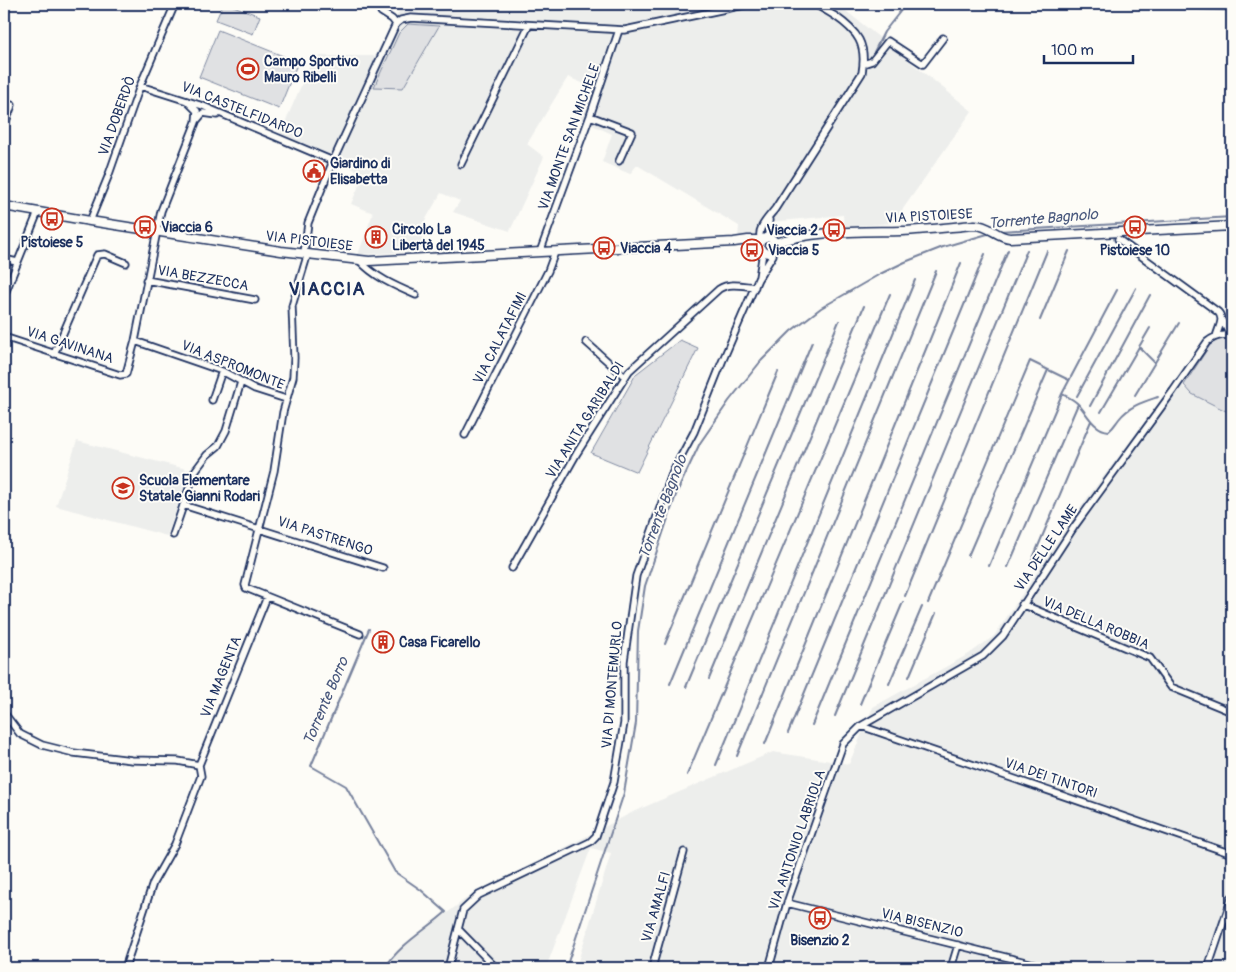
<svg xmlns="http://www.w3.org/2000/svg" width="1236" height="972" font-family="Pangolin,sans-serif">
  <rect width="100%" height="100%" fill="#fdfcf7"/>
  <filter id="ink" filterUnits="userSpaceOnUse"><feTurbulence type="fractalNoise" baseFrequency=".02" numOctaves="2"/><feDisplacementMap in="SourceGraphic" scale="10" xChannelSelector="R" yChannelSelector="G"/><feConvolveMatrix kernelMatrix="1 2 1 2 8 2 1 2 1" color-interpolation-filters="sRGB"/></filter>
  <g filter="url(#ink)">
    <path fill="#edeeec" d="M437,4H683L682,10L716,4H828L846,11L972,111L893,223L844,227L843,215L760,223L754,236L738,238L739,226L637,165L630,174L602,162L612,134L579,119L594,88L568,77L527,144L544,157L510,231L453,212L460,201L441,193L423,224L421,251L358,255L373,213L351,204L364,174L280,134L314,56H375L399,11L432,12Z
      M1176,381L1192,394L1232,414V968H576L611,853L591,848L546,968H387L396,953L464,900L635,811L773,752L849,764L873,707L969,654L994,636L1081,506Z
      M77,441L190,470L167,536L56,506Z"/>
    <path fill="#e0e1e3" stroke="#7e88a0" d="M223,4H228L260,16L253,34L216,20Z
      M1068,4H1232V11Z
      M408,24L439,26L403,88L374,87L399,33Z
      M218,30L298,62L279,109L199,77Z
      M1228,339L1232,340V414L1192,394L1184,385L1210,345L1218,340Z
      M680,340L698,348L637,472L591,453L636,374Z"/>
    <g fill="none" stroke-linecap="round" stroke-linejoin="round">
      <path stroke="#76819c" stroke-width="2" d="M874,52L884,32L906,4
        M1000,231L1232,217
        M1040,320L1069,251
        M1139,347L1155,363
        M1062,394C1068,397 1074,399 1079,405C1088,415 1094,430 1109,431C1114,427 1115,424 1119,419C1129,406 1143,402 1158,397
        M1135,395L1179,323
        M1077,396L1136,288
        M1090,406L1150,295
        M1101,412L1150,328
        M968,556L1048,370
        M1031,563L1091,421
        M989,566L1062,394L1117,290
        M1008,567L1078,404
        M905,596L1047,251
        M928,603L1030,361L1069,380
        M369,629L311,766L346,786L395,872L421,890L446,912C425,931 400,944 385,968
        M665,644L778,372
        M909,677L936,613
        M709,679L864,306
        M670,684L812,342
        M889,684L922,607
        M686,687L839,321
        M860,704L903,602
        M835,716L1027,250
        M812,725L1008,250
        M788,733L985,254
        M765,744L961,263
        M737,756L936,271
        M716,765L915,280
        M687,775L890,294
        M566,968L624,793L636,723L638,631L645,586L677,492L700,443L729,401L761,361L791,331L821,308L880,274L905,262L943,247L991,233"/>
      <g stroke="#1b2f5e" stroke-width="9">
        <path id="minor" d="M381,4V12L392,19L396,24
          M396,24L401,20L411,18L625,30L749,4
          M863,64L872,61L888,41L923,64L943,38
          M140,86L203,106L333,161
          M590,116L632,132L619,161
          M197,120L203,113L217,115
          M4,127L12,105
          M461,164L529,25
          M90,221L108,177L140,86L175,4
          M768,237L769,220
          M1118,239L1218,312C1225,319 1218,328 1216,337
          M761,240C756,229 768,218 775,209L862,73C867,44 858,32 835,16C828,12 821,7 814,4
          M540,252L590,116L619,30
          M304,253L308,223L333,161L396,24
          M308,253L292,306L294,358L293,377L283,412L274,471L245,585L246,588L360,634
          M4,259L17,262
          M358,259C374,277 395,286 416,295
          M759,277L763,252
          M146,280L255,300
          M4,296L38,212
          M1222,320L1230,335
          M4,337L120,375L126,374L135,341L161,211L196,122L197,111L187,101
          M135,341L222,371L255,389L286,399
          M586,342L625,377
          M54,354L97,255L105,254L126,263
          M212,400L222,371
          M465,435L548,271L555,252
          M183,505L383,568
          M173,535L195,471L207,455L218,446L226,431L241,382
          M512,568L577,453L629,371L719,289C730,282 743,286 755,287
          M1022,604L1150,658L1171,687L1232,712
          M4,713L20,734L42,745L74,753L132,760L178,761L199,765
          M861,726L1232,854
          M199,765L267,597
          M787,903L1050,968
          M458,929L496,968
          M125,968L153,883L175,844L201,776L199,765
          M448,968L463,910L479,895L590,842L596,836L614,782L624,723V661L636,576L673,471L694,432L722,362L758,279L773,255V250
          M652,968L684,852
          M769,968L787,903L843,744L861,726L983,656L1003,636L1074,527L1173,391L1207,342C1214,336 1223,334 1232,336
          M951,968L958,945
          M1208,968L1232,897"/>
      </g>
      <g stroke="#1b2f5e" stroke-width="11">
        <path id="major" d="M4,206L90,221L281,251L369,261L734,242L748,240H761L768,237C774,239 777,244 773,250L769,253L763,252L759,246L761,240
          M775,243C814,230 861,232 902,231C926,230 951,227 975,225C989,225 997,237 1010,238L1232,226"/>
      </g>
      <use href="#minor" stroke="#fdfcf7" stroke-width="5.5"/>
      <use href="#major" stroke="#fdfcf7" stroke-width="8"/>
    </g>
  </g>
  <defs>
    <g id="stadium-ring" transform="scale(1.125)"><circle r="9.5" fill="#fdfcf7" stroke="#c8321e" stroke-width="1.5"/><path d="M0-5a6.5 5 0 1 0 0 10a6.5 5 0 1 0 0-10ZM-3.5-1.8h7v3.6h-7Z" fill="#c8321e"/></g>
    <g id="civic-ring" transform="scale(1.125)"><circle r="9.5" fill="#fdfcf7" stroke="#c8321e" stroke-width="1.5"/><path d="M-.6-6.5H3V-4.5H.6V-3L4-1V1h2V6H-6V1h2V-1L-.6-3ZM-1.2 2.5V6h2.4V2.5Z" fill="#c8321e"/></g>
    <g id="bus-ring" transform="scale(1.125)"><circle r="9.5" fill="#fdfcf7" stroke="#c8321e" stroke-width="1.5"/><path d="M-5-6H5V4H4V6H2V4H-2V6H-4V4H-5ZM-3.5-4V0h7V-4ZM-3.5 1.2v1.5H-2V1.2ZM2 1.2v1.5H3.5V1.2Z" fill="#c8321e"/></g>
    <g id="building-ring" transform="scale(1.125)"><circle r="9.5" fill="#fdfcf7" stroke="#c8321e" stroke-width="1.5"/><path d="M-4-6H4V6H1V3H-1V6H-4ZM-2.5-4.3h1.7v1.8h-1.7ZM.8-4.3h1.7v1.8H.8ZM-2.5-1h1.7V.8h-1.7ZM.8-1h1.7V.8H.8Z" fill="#c8321e"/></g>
    <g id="school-ring" transform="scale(1.125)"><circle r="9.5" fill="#fdfcf7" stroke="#c8321e" stroke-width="1.5"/><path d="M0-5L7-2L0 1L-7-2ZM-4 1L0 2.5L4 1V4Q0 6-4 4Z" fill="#c8321e"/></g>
  </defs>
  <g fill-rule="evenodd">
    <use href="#stadium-ring" x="248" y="69"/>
    <use href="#civic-ring" x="314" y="171"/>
    <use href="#bus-ring" x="52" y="219"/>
    <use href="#bus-ring" x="145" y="227"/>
    <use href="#bus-ring" x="1135" y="227"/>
    <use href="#bus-ring" x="834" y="230"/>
    <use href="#building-ring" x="376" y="237"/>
    <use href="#bus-ring" x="604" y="248"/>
    <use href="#bus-ring" x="752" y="250"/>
    <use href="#school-ring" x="123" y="488"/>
    <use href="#building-ring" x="383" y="642"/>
    <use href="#bus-ring" x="820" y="918"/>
  </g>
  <g text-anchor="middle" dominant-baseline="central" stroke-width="4" stroke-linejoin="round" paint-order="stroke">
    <g font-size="14" font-weight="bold" fill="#1b2f5e" stroke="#fdfcf7" text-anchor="start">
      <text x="264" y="61">Campo Sportivo<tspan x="264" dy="16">Mauro Ribelli</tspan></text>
      <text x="330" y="163">Giardino di<tspan x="330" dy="16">Elisabetta</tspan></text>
      <text x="161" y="227">Viaccia 6</text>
      <text x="392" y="229">Circolo La<tspan x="392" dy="16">Libertà del 1945</tspan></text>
      <text x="818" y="230" text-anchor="end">Viaccia 2</text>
      <text x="52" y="242" text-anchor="middle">Pistoiese 5</text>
      <text x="620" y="248">Viaccia 4</text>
      <text x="768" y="250">Viaccia 5</text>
      <text x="1135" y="250" text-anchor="middle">Pistoiese 10</text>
      <text x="139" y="480">Scuola Elementare<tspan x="139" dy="16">Statale Gianni Rodari</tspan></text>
      <text x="399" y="642">Casa Ficarello</text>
      <text x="820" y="940" text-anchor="middle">Bisenzio 2</text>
    </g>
    <g font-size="14" fill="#1b2f5e" stroke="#fdfcf7">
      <text transform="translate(242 110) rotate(22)">VIA CASTELFIDARDO</text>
      <text transform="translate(117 116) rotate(-70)">VIA DOBERDÒ</text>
      <text transform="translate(569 137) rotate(-70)">VIA MONTE SAN MICHELE</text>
      <text transform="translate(929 216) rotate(-3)">VIA PISTOIESE</text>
      <text transform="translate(309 241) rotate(7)">VIA PISTOIESE</text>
      <text transform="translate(203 278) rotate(10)">VIA BEZZECCA</text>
      <text transform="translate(500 338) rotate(-63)">VIA CALATAFIMI</text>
      <text transform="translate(70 345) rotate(18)">VIA GAVINANA</text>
      <text transform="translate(233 365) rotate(22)">VIA ASPROMONTE</text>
      <text transform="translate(585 420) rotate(-58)">VIA ANITA GARIBALDI</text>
      <text transform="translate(325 536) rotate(18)">VIA PASTRENGO</text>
      <text transform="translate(1046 548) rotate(-56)">VIA DELLE LAME</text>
      <text transform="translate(1096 623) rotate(23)">VIA DELLA ROBBIA</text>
      <text transform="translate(221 677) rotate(-68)">VIA MAGENTA</text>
      <text transform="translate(612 685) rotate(-85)">VIA DI MONTEMURLO</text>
      <text transform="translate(1051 778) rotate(19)">VIA DEI TINTORI</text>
      <text transform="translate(797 840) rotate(-71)">VIA ANTONIO LABRIOLA</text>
      <text transform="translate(656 907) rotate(-74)">VIA AMALFI</text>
      <text transform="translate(922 923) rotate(14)">VIA BISENZIO</text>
    </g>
    <g font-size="15" font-style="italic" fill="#49587d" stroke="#fdfcf7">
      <text transform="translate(1043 219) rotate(-5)">Torrente Bagnolo</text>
      <text transform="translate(663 507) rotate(-69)">Torrente Bagnolo</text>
      <text transform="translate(326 701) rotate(-67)">Torrente Borro</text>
    </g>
    <g font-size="19" font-weight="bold" letter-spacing="1" fill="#1b2f5e" stroke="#fdfcf7">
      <text x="327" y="289">VIACCIA</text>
    </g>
  </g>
  <rect width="1236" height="972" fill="none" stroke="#fdfcf7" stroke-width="20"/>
  <rect x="10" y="10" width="1216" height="952" fill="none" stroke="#1b2f5e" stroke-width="2" filter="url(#ink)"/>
  <path d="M1044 55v8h89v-8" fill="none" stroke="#1b2f5e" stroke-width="2.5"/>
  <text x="1051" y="55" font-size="15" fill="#1b2f5e" stroke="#fdfcf7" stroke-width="4" paint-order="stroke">100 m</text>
</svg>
